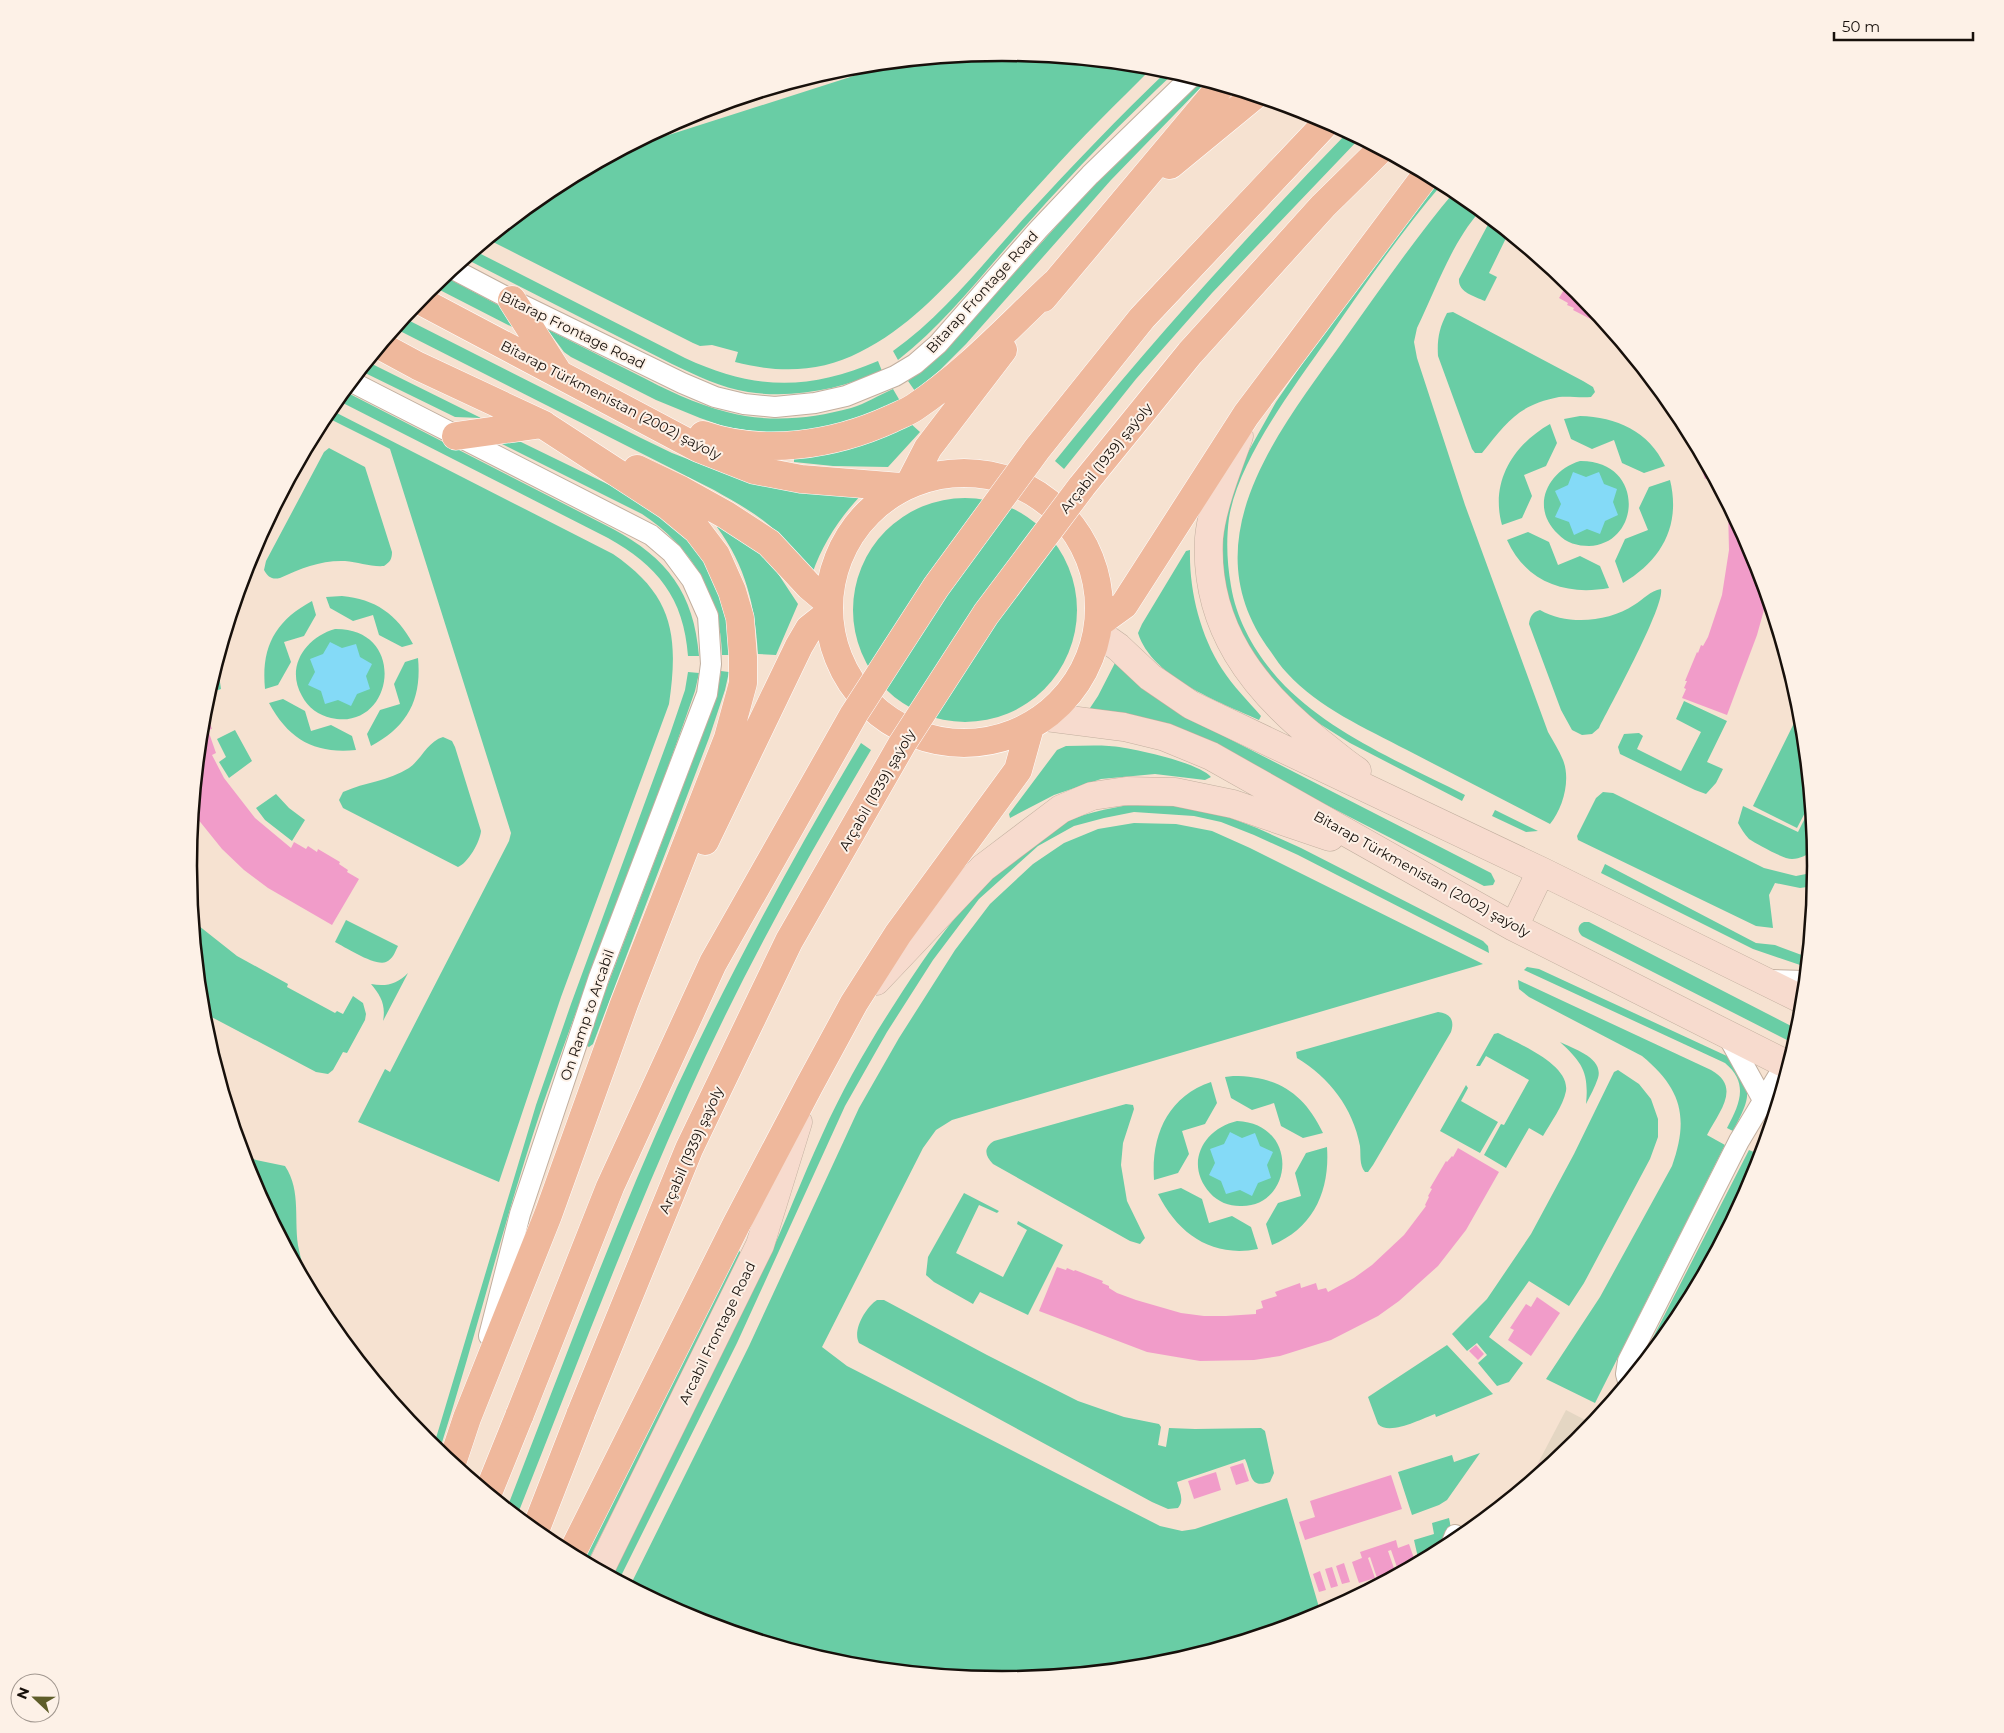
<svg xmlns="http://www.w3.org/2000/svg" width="2004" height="1733" font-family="Montserrat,sans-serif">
  <rect width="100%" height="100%" fill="#f6e2d1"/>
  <path fill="#e4d6c3" d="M1566,1410L1593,1424L1577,1442L1527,1484Z"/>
  <path fill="#69cda5" d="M1002,53L1153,67C1117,103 1081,138 1047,176C1024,201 1001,227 978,252C943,289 907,329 860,352C820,373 778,373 735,362L738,352L712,345L700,346L693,343L489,240L550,190L628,148L894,63Z
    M1168,70L1175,72C1124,120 1075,170 1029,222C986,269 948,321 898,360L893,351C945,314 984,262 1027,215C1072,166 1119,117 1168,70Z
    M1198,79L1206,82L1111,180L966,344L940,370L915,391L908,381L933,362L958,336L1104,173Z
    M1347,133L1359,139L1212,293L1136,379L1064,469L1055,461C1148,346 1244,239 1347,133Z
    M1434,179L1443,183C1400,233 1363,287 1326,341C1293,388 1238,461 1229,518C1226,541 1227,563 1231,586C1237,623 1258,658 1285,686C1334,735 1404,764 1465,795L1462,801L1350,743L1312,719L1280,691L1248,652L1228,609L1220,566L1223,516L1243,461L1276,402L1363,275Z
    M1455,191L1480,211C1451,244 1436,289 1417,328L1414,342L1417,358L1465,505L1548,732C1553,741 1559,750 1563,760C1571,780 1563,808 1550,824C1502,799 1455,775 1407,750C1365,728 1319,708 1287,673C1281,667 1276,659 1271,652C1187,540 1280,430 1346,337C1381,288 1416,237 1455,191Z
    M1491,219L1508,234L1489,273L1497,277L1485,301C1474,296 1458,292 1459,279Z
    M475,251L685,358C754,390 808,391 878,361L882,371C841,389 793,399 748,392C721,388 696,375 672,364L466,259Z
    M444,276L500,306L520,331L432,286Z
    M1453,312L1583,381L1593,387L1595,392L1591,397C1580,398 1569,396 1559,397C1518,405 1507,422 1482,453H1475L1472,449L1438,356C1437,340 1439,328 1447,313Z
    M404,318L641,438L672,453L721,472L761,483L863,493C840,517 823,543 812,574C799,557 786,539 769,525C752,511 733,501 714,490L396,329Z
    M547,329C577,344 606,359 636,374C665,389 695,404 727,412C768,423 811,419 851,408C865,404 879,395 893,389L900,401L856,420L822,430L782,433L752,431L726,427L700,418L656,400L571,357L564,352Z
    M368,361V362L481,418L455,417L361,371Z
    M344,391L613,529C667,558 694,593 699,656H688C684,598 657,565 608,538L337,400Z
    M329,409L613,554C673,595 679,635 669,704L561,997L499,1182L358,1122L385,1069L390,1072L509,841L511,833L390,449L324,416Z
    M1580,416C1616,417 1649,431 1665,466L1644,473L1622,463L1614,440L1592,449L1571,439L1564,419Z
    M910,423L920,432L888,467L833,466L794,462V456Z
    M1550,424L1557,443L1546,466L1524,475L1532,496L1522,518L1502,525C1490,482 1513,445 1550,424Z
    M521,442L632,496L690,540L713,576L727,617L731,655H722C721,596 691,546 642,514L500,443Z
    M329,448L365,467L392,552C392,559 390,562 384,566C371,567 358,562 345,561C322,560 301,568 280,578C272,580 268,577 264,570L266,561L324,452Z
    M1580,461C1645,460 1642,544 1589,546C1578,546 1566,543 1558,534C1530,508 1547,471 1580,461Z
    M1670,480C1681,525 1662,560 1623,583L1615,561L1625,539L1648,530L1639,508L1649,487Z
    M853 610a112 112 0 1 1 224 0a112 112 0 1 1-224 0Z
    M717,524L726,526L769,560L798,604L776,655L758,654C755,605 746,567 717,527Z
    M1528,532L1549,542L1558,565L1580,556L1600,566L1609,588C1565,596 1526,582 1507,540Z
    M1190,550C1189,590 1200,635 1222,669C1233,686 1248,701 1261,716L1259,720C1220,702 1152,678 1138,633L1142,624L1186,551Z
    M1661,589C1665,606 1610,706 1599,728L1592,734L1582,735L1572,730L1561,710L1529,624C1530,617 1532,612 1540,610C1568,626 1608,622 1634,605C1644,599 1650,591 1661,589Z
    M342,596C375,599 397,614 413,644L402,647L379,635L373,615L353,621L330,608L326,597Z
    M312,601L316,615L304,636L284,642L291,662L278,685L265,689C261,647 275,621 312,601Z
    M335,629C409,628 394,732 331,718C319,715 308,708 302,696C285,667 306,637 335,629Z
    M418,658C422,700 407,727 371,746L367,734L380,710L400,704L394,684L405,662Z
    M1117,659L1175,711L1491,873L1495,881L1493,885L1484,886L1202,741L1084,717L1098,696Z
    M217,662L221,689L208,693Z
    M721,671L729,672L725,690L709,738L593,1044L589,1047L587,1046L586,1042L702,736L718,689Z
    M688,672L699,673L695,691C647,830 591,966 543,1104C504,1219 476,1337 439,1452L433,1448L536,1105L571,1004L670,734L685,690Z
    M283,699L305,711L311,731L331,725L352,736L356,750C315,754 289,740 269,703Z
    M1684,701L1727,721L1707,762L1723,769L1716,783L1706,794L1695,790L1620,754L1618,747L1624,734L1639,733L1643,736L1637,749L1681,771L1701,732L1676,719Z
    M1801,709L1810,803L1797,828L1753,806Z
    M235,730L252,761L229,778L219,762L226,757L217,739Z
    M443,737L452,741L455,747L481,831C480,842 468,863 458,867L343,808L339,800L343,792C365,782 389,781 409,768C421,760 428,741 443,737Z
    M861,743L871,750C805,861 741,976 688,1095C626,1233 573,1375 517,1516L507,1508C562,1367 614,1225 677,1087C732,969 794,855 861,743Z
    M1066,746C1080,746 1094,745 1109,746C1129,747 1198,762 1211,777L1205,780L1155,774L1101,779L1054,795L1010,818L1009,814L1057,750Z
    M1603,792L1613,793L1764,868L1796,876L1811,873L1816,871L1814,886L1800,888L1775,883L1769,895L1773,928L1756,926L1578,840L1577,836L1596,798Z
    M276,794L289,808L305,820L292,841L265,820L256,808Z
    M1134,804L1178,806L1223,815L1257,828L1301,848L1483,941L1488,946L1489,953L1298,855L1254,835L1221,822L1194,816L1134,812L1104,818L1074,826L1038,846L979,899L933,960L887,1032L845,1106L737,1343L619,1580L610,1576C662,1472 715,1368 766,1264C786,1221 802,1178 822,1135C843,1088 869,1043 897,1000C940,933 987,869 1056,827C1079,813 1108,809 1134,804Z
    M1743,806L1798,832L1810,808L1814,851C1808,854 1800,859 1792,859C1783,859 1757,844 1749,839C1744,834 1741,828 1738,823Z
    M1495,810L1538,831L1526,832L1492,816Z
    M1134,823L1176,824L1212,831L1250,848L1483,964L952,1120L936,1130L923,1148L822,1347L847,1366L1160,1526L1182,1531L1195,1529L1287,1498L1321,1614L1313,1619L1161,1665L1002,1680L843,1665L690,1618L630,1586L749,1346L859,1108L899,1038L955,950L990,904L1033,864L1064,843L1098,829Z
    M1605,864L1756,943L1775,945L1807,957L1806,967L1753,949L1601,873Z
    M346,920L398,946C395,952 393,959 386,962C376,967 345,947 335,942Z
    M194,922L237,956L288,984L287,987L335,1013L337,1011L343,1014L353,996L363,1003L366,1014L365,1020L347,1053L343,1052L333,1070L328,1074L316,1072L202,1012Z
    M1584,922H1589L1799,1030L1795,1044L1582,936C1577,931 1577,925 1584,922Z
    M1527,967L1539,969L1729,1057C1753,1091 1752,1094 1733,1131L1727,1128C1740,1104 1749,1083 1725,1063L1524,970Z
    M408,973L383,1021C386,1005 381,996 371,984C386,987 397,984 408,973Z
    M1518,980L1711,1070C1742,1087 1719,1112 1707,1135L1725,1145L1595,1403L1546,1379L1600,1297L1672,1166C1689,1118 1682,1089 1642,1056L1529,997L1519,989Z
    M1438,1012C1450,1013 1455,1020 1451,1032L1373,1165L1368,1172H1365C1359,1165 1361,1155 1360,1146C1353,1108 1329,1077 1297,1058L1296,1052Z
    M1498,1033C1517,1043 1570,1064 1566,1091C1563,1106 1551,1122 1543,1136L1529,1128L1506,1168L1484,1155L1501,1124L1504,1125L1529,1080L1486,1056L1480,1066H1476L1494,1034Z
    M1560,1042C1574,1049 1604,1058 1598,1078C1595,1087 1590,1096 1586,1104C1589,1073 1583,1063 1560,1042Z
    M1618,1070L1639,1084L1651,1099L1658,1119V1137L1650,1159L1584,1283L1569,1306L1529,1281L1489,1337L1523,1363L1509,1382L1497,1386L1478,1363L1487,1355L1477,1343L1467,1351L1452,1334L1487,1299L1531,1234L1574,1154L1614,1072Z
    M1233,1076C1277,1076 1304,1093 1323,1133L1303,1138L1281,1126L1274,1103L1252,1110L1231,1098L1225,1077Z
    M1211,1082L1217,1103L1205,1124L1182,1131L1189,1154L1178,1173L1154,1180C1151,1136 1167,1097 1211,1082Z
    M1466,1085L1468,1088L1461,1101L1498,1122L1480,1153L1440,1131Z
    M1126,1104L1133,1105L1134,1109L1123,1143L1121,1165L1127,1201L1145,1238L1140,1244L1130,1241L993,1164C985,1156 983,1148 994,1141Z
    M1237,1121C1301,1124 1293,1208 1240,1206C1229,1206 1218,1202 1210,1193C1184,1164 1203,1129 1237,1121Z
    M1327,1147C1330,1190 1314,1228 1272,1245L1266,1224L1278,1203L1301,1196L1295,1173L1306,1153Z
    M1749,1150L1761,1155L1754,1178L1679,1319L1640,1366L1643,1357Z
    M243,1154L256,1160L285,1166C302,1191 293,1222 299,1250C302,1265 308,1280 312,1295L250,1178Z
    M1181,1188L1202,1199L1209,1223L1232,1216L1251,1227L1258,1249C1212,1258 1178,1234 1158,1194Z
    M964,1193L999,1211L997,1213L979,1205L956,1253L1003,1277L1027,1230L1017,1224L1018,1221L1063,1245L1028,1315L980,1292L973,1304L934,1282L926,1275L928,1257Z
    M739,1250L741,1254L718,1303L587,1563L580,1559Z
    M877,1300H884L987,1355L1078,1401L1124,1417L1159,1424L1161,1427L1158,1445L1166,1447L1169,1428L1195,1429L1261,1428L1265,1431L1274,1473L1270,1482C1249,1489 1252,1474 1245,1459L1177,1482C1179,1491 1185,1500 1178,1508L1168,1509L1152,1502L859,1343C852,1330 866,1307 877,1300Z
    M1447,1345L1493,1394L1436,1417L1435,1414C1421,1419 1389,1436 1378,1424L1368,1397Z
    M1480,1453L1447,1500L1439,1505L1412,1515L1398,1472L1452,1455L1454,1462Z
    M1449,1518C1456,1548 1442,1550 1419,1562L1414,1540L1434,1534L1432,1523Z"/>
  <path fill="#84daf7" d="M1573,472L1586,477L1599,472L1604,484L1617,489L1613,502L1618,515L1605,521L1600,534L1587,529L1574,535L1569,522L1555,517L1561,504L1555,491L1568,485Z
    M330,642L342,648L356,644L360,657L372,664L366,676L370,689L357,694L351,706L338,700L325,704L321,691L308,685L315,672L310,659L323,654Z
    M1230,1132L1242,1138L1255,1133L1260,1146L1273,1152L1267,1165L1271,1178L1258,1183L1252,1196L1240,1190L1226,1194L1221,1181L1209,1175L1215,1163L1210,1149L1224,1144Z"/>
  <path fill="#f19cc9" d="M1568,283L1578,291L1608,328L1573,310L1574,308L1567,305L1568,303L1559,298Z
    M1700,453L1709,470L1720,491L1714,493L1709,478L1705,479L1696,454Z
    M1728,507L1754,555L1767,599L1757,635L1727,715L1682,698L1686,689L1684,688L1687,681H1685L1697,652L1698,653L1701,645L1703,646L1708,637L1722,595L1729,550Z
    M204,706L212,729L208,730L216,753L212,755L224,778L255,818L291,848L294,842L306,849L308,846L317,852L318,849L340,862L339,864L348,870L347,872L359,879L332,925L268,888L244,870L222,849L193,813Z
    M1458,1148L1499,1172L1466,1230L1438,1266L1399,1301L1378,1316L1331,1340L1280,1356L1254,1360L1200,1361L1147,1352L1039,1311L1057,1267L1066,1270L1067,1268L1074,1271L1075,1270L1103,1281L1102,1283L1109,1286V1288L1117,1293L1136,1300L1181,1313L1204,1316H1226L1256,1314V1310L1263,1308L1261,1301L1277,1296L1275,1292L1300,1283L1301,1288L1316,1283L1318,1290L1326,1288L1328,1292L1354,1278L1372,1265L1404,1235L1426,1206L1425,1205L1429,1197L1428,1196L1432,1189L1430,1188L1446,1161L1447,1162L1452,1156L1453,1157Z
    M1537,1297L1560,1313L1531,1356L1508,1340L1514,1330L1510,1328L1526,1304L1531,1307Z
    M1476,1345L1484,1354L1478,1360L1469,1351Z
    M1547,1460L1552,1463L1537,1475L1535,1471L1539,1463Z
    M1243,1463L1249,1481L1236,1485L1230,1467Z
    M1216,1472L1221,1490L1194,1499L1188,1481Z
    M1391,1475L1402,1509L1305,1540L1299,1522L1315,1517L1310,1501Z
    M1396,1540L1398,1548L1409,1544L1416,1564L1399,1573L1391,1550L1388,1551L1396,1574L1379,1584L1370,1557L1368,1558L1375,1578L1359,1583L1352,1562L1362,1558L1360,1552Z
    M1344,1563L1350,1582L1342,1584L1336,1566Z
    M1332,1567L1338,1586L1331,1588L1325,1569Z
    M1320,1571L1326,1590L1319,1592L1313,1574Z"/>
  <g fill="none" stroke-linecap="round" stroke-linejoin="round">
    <g stroke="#c2af9f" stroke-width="22">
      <path id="street" d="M453,269L512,300L682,383L715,397L744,404L775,407L815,403L846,396L895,376L915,364L938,344L1038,230L1090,175L1191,77
        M352,382L651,535L672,553L692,580L708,616L711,664L707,694L599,977L520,1214L489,1336
        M1767,980L1805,981
        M1726,1033L1763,1100L1773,1105
        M1628,1381L1626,1374L1628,1361L1739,1141L1786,1063
        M1451,1545L1455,1535"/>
    </g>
    <g stroke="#c2af9f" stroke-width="29">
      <path id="secondary" d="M1239,436C1228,467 1212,506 1209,538C1204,626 1253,689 1318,741C1331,751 1343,762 1357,771
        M1098,633L1118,647L1150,677L1191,705L1541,871L1803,1000
        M1046,717L1124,727L1165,737L1211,756L1514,927L1788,1065
        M1514,927L1541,871
        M876,981L983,868L1061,809L1092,796L1126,791L1175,792L1233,804L1330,837
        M600,1570L760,1245L798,1122"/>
    </g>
    <g stroke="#fff" stroke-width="29">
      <path id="primary" d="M1170,165L1254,96
        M1043,298L1221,86
        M419,300L698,448L754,470L801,479L900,487
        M512,300L557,371
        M381,346L418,366L544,425
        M703,435C764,456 834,445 891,419C899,415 908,412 915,407C966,373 1009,326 1054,284
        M637,469L681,490L726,515L769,543L809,586L828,602
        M829 608a135 135 0 1 1 270 0a135 135 0 1 1-270 0Z
        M910,483L928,448L1003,350
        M1099,623L1124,605L1246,415L1426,175
        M705,841L799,646L809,629L828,614
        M452,1463L467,1418L548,1215L624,1004L728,738L743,683V657L740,618L732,591L716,555L697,530L668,506L542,424L456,436
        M488,1493L520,1414
        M535,1531L581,1413
        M571,1555L736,1225L809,1086L854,1003L898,934L1018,770L1030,727"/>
    </g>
    <use href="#street" stroke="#fff" stroke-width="20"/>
    <use href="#secondary" stroke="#f7dbce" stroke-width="28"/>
    <use href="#primary" stroke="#efb89c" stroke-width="28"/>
    <g stroke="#fff" stroke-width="29" stroke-linecap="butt">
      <path id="primary-bridge" d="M581,1413L689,1149L789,941L902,744L986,614L1082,486L1190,353L1323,206L1380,150
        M520,1414L610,1187L713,963L854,714L936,587L1037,449L1142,318L1327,122"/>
    </g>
    <use href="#primary-bridge" stroke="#efb89c" stroke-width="28"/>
  </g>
  <g text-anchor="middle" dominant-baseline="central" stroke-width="4" stroke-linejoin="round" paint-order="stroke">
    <g font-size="14" fill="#17100b" stroke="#fdf1e7">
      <text transform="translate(982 292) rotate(-48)">Bitarap Frontage Road</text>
      <text transform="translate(573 330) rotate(26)">Bitarap Frontage Road</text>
      <text transform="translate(611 400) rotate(27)">Bitarap Türkmenistan (2002) şaýoly</text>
      <text transform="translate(1106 458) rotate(-51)">Arçabil (1939) şaýoly</text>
      <text transform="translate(877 790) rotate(-60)">Arçabil (1939) şaýoly</text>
      <text transform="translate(1422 874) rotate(29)">Bitarap Türkmenistan (2002) şaýoly</text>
      <text transform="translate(587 1015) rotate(-71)">On Ramp to Arcabil</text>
      <text transform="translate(691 1150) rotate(-66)">Arçabil (1939) şaýoly</text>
      <text transform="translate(717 1333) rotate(-64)">Arcabil Frontage Road</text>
    </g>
  </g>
  <path d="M0 0H2004V1733H0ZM197 866a805 805 0 1 1 1610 0a805 805 0 1 1-1610 0Z" fill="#fdf1e7" fill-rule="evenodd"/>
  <path fill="none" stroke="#17100b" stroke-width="2.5" d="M197 866a805 805 0 1 1 1610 0a805 805 0 1 1-1610 0Z"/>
  <g transform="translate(35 1698) rotate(292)"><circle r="24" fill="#fdf1e7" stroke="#a1978f"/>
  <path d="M0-4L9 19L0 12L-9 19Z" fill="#5e5d29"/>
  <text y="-8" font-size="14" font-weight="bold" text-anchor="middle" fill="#17100b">N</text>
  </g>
  <path d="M1834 32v8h139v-8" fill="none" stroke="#17100b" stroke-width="2.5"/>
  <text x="1842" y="32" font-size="15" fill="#17100b" stroke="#fdf1e7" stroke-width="4" paint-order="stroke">50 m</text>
</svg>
